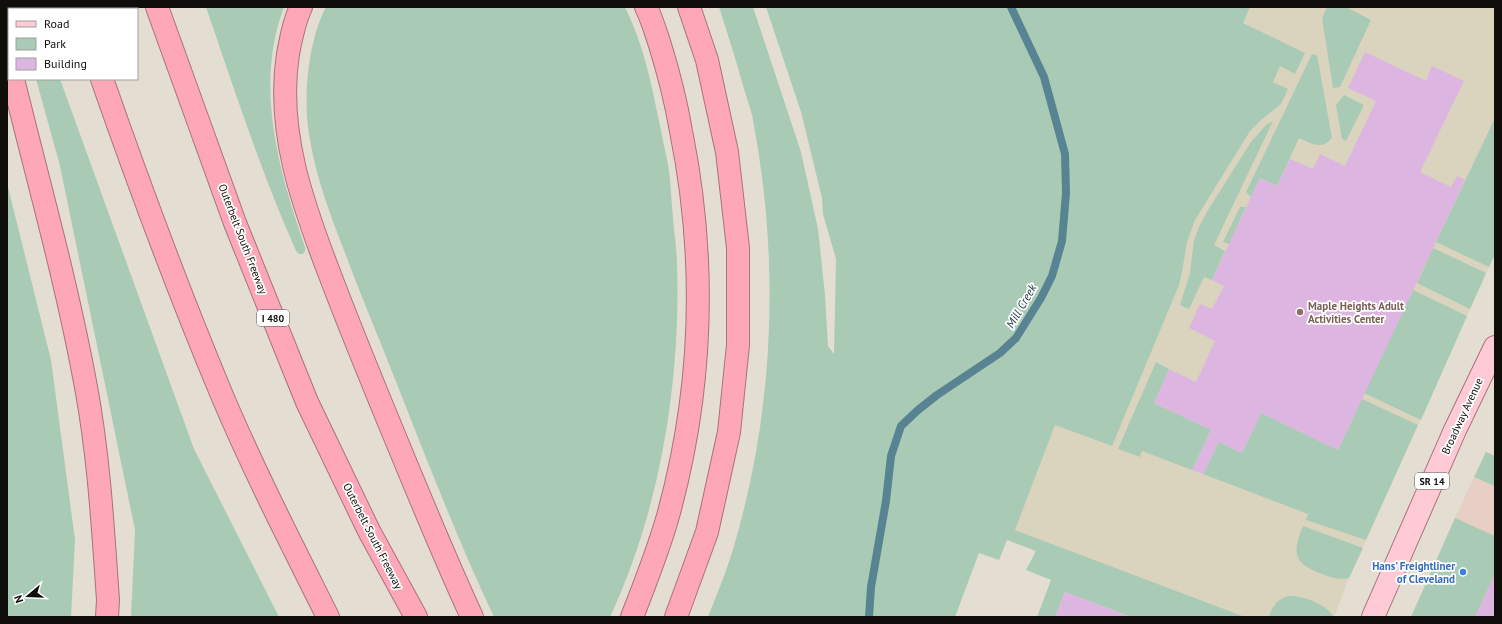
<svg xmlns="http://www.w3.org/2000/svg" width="1502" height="624" font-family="'PT Sans',sans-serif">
  <rect width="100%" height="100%" fill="#e3ded1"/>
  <path fill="#e7cfc5" d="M1486,452L1495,456V617H1411L1455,518Z"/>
  <path fill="#dad3be" d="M1223,7H1495V254L1349,578L1334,617H1222L976,524Z"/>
  <path fill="#a9cbb6" d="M206,7H284C254,86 279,171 305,247V251L303,254H299L296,251C261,172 234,89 206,7Z
    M326,7H625C643,43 651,82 659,121C662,136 665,150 668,164C671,182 671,200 673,218C674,233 677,249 677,265C681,382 660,510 610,617H494C453,530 419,439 383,349C370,317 357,285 345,253C330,214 315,175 309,134C303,97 308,41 326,7Z
    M719,7H753L801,152L818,229L825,295L828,346L834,354L836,259L823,214L822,198L801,112L766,7H1250L1243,23L1305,53L1295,74L1280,66L1273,82L1288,89L1281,104L1261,120L1250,131L1195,220L1187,242L1182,272L1179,285L1112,446L1055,425L1015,530L1245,617H1131L1065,592L1055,617H1037L1051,580L1026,570L1036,551L1007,540L999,560L979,553L955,617H708C717,594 727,570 734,546C775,406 780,259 752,115C749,104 745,93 742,82C735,57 727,32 719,7Z
    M1327,7H1346L1371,20L1340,87L1333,88L1322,18Z
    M1312,54L1317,55L1332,138C1321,151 1311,143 1299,138L1277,186L1260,178L1251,197L1246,192Z
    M36,79H60L194,449L279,617H131L135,530L60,166Z
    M1344,95L1364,105L1346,141L1342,139L1336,105Z
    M1495,118V254L1489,267L1436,242Z
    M1273,121L1214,245L1225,251L1212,280L1204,277L1189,309L1180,305L1190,273L1194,240L1200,225L1208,210L1251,142L1266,125Z
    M7,183L51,360L75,540L71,617H7Z
    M1240,207H1246L1229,244L1223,242Z
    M1433,248L1486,273L1470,309L1417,283Z
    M1413,290L1467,316L1421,420L1364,393Z
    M1156,362L1169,369L1154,403L1211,430L1192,470L1142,451L1140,457L1118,449Z
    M1362,399L1418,425L1366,540L1306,520L1308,514L1203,474L1219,442L1242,453L1261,413L1338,450Z
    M1486,452L1495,456V486L1474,477Z
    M1455,518L1495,536V574L1475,617H1411Z
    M1303,526L1363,548L1349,578C1339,581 1331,577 1322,574C1293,563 1292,554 1303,526Z
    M1288,596C1303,595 1326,604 1334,617H1269C1272,606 1277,600 1288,596Z"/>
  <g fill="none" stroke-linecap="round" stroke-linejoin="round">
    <path stroke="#588392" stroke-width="8" d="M869,617L871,587L886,501L891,456L901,426L918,410L937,395L1000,353L1016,338L1041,298L1052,276L1062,241L1066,193L1065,154L1044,77L1011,7"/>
  </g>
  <path fill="#dcb6e1" d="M1365,52L1426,81L1432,66L1464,81L1420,172L1451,187L1457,176L1465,180L1338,450L1261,413L1242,453L1219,442L1203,474L1192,470L1211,430L1154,403L1169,369L1196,382L1215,341L1189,328L1200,304L1212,309L1224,286L1212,280L1260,178L1277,186L1290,159L1313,169L1320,154L1345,166L1376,101L1348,88Z
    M1495,574V617H1475Z
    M1065,592L1131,617H1055Z"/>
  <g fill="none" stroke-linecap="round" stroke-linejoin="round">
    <g stroke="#aa717c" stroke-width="24">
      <path id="primary" d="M1373,617L1455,430L1495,347"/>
    </g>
    <g stroke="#aa717c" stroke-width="24">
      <path id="motorway" d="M77,7V9
        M157,7L235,223L307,402L369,531L416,617
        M301,7C294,22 291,38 288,54C276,131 303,205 330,275C347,320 365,364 383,408C412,478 440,548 472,617
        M7,57L9,64
        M13,79C38,181 67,283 86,387C99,457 103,529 108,600L107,617
        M102,79C139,185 178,290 221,393C253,469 291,543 328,617
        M632,617C645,584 658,551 668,516C703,389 707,260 681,131C676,102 669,74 660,45C656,33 652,19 646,7
        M676,617L707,532L729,432L738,345V248L727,152L707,60L689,7"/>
    </g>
    <use href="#primary" stroke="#fecad5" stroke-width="22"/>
    <use href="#motorway" stroke="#fda7b9" stroke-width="22"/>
  </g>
  <circle fill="#8d6e63" stroke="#fff" stroke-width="1.5" cx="1300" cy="312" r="4"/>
  <circle fill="#3f7fe0" stroke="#fff" stroke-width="1.5" cx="1463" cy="572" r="4"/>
  <g text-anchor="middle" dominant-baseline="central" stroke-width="3.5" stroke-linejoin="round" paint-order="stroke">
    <g fill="#fff" stroke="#585654" stroke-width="1">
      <rect x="257" y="310" width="32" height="16" rx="3"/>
      <rect x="1415" y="473" width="34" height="16" rx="3"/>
    </g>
    <g font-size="10" font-weight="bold" fill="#100e0a">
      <text x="273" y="318">I 480</text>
      <text x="1432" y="481">SR 14</text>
    </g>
    <g font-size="11" fill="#100e0a" stroke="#fff">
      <text transform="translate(243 239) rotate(69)">Outerbelt South Freeway</text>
      <text transform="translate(1462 416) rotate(-65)">Broadway Avenue</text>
      <text transform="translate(373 536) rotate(63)">Outerbelt South Freeway</text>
    </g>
    <g font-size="11" font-weight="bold" fill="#785e54" stroke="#fff" text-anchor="start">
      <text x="1308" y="306">Maple Heights Adult<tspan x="1308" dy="13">Activities Center</tspan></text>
    </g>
    <g font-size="11" font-weight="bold" fill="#366cbe" stroke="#fff" text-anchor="end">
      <text x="1455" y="566">Hans’ Freightliner<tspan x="1455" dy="13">of Cleveland</tspan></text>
    </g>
    <g font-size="12" font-style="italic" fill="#183641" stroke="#fff">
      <text transform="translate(1021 306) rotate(-60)">Mill Creek</text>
    </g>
  </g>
  <rect width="1502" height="624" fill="none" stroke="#100e0a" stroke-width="16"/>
  <rect x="8" y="8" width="130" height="72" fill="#ffffff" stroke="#9f9f9d"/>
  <rect x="16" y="21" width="20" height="6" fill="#fecad5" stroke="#9f9f9d"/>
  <text x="44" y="28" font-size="12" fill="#100e0a">Road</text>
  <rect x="16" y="38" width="20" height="12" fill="#a9cbb6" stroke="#9f9f9d"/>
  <text x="44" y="48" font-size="12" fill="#100e0a">Park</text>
  <rect x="16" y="58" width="20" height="12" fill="#dcb6e1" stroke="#9f9f9d"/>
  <text x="44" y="68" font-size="12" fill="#100e0a">Building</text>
  <g transform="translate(28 596) rotate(251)" stroke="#ffffff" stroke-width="3" paint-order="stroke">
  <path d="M0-3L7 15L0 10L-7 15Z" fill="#100e0a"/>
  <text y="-6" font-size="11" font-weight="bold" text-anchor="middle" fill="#100e0a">N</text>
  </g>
</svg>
